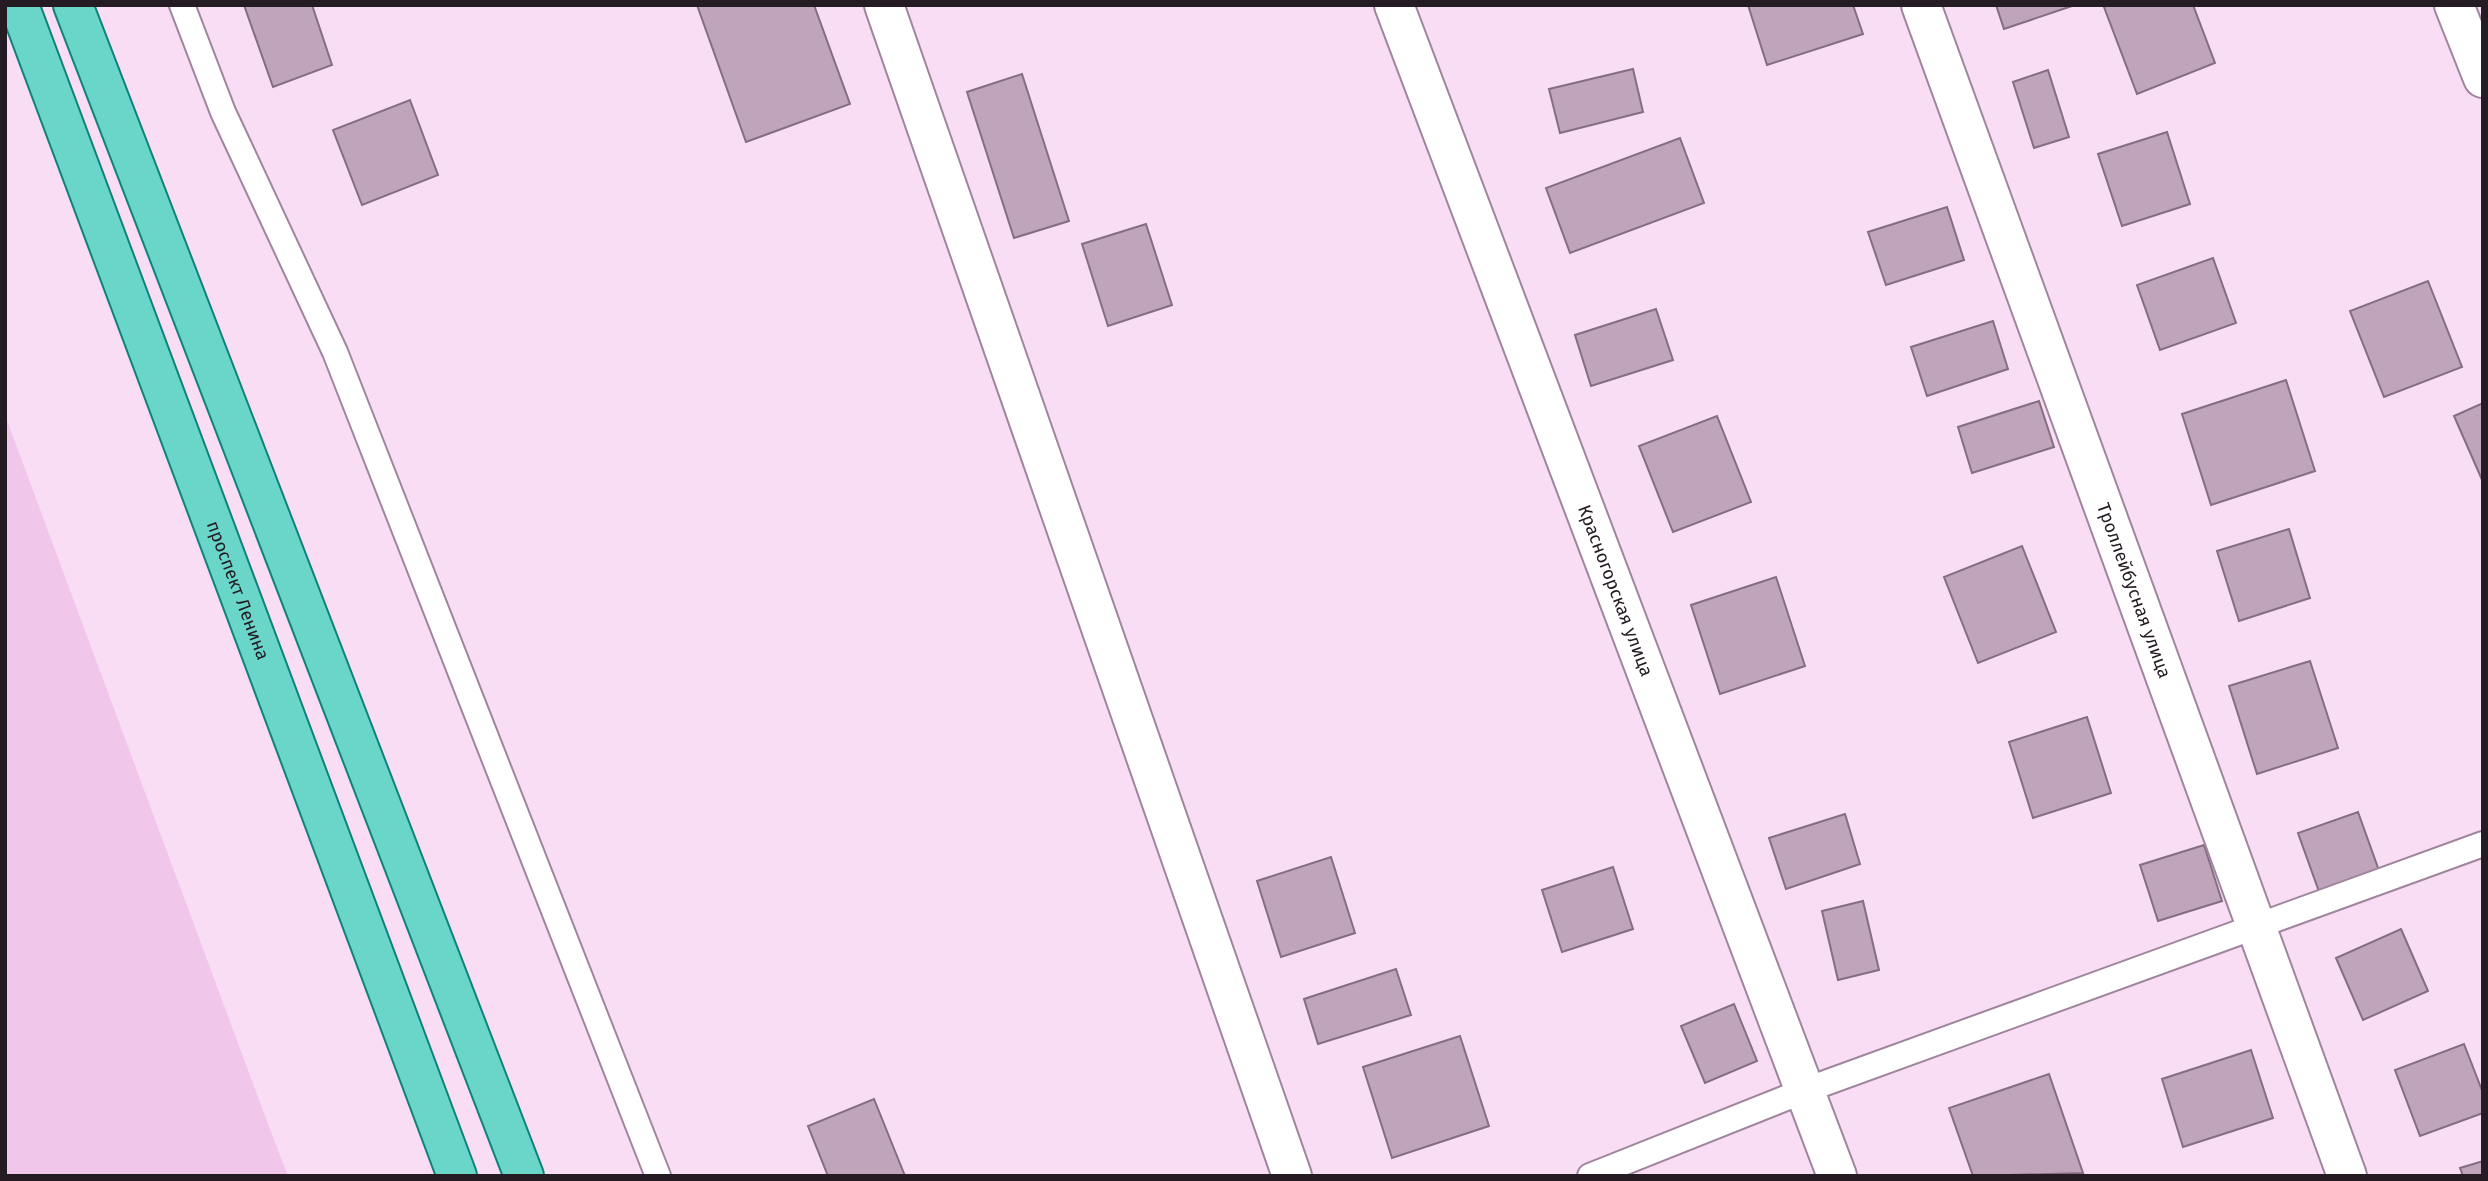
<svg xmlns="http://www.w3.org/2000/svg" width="2488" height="1181" font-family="'Fira Sans',sans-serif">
  <rect width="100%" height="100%" fill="#f9ddf5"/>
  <path fill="#f0c6eb" d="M5,415L268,1124L288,1176H5Z"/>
  <path fill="#bfa4bb" stroke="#856d82" stroke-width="2" d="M244,5H312L332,65L273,87Z
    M697,5H814L850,104L746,142Z
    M1748,5H1853L1863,34L1767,65Z
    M1996,5H2075L2004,29Z
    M2109,5H2193L2215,63L2137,94L2104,7Z
    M1633,69L1643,112L1560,133L1549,89Z
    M2048,70L2069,137L2034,148L2013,82Z
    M1022,74L1069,221L1014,238L967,92Z
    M410,100L438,175L362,205L333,130Z
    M2167,132L2190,204L2122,226L2098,154Z
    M1680,138L1704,203L1570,253L1546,188Z
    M1947,207L1964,260L1886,285L1868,232Z
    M1146,224L1172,305L1108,326L1082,244Z
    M2213,258L2236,323L2160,350L2137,285Z
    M2428,281L2462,367L2384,397L2350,311Z
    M1656,309L1673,360L1591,386L1575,335Z
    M1993,321L2008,369L1927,396L1911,347Z
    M2286,380L2315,471L2211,505L2182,414Z
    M2039,401L2054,447L1972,473L1958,427Z
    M2483,403V482L2454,416Z
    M1717,416L1751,502L1673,532L1639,446Z
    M2289,529L2310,598L2239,621L2217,551Z
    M2022,546L2056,632L1978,663L1944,577Z
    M1776,577L1805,666L1720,694L1691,605Z
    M2310,661L2338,748L2257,774L2229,686Z
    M2087,717L2111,793L2033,818L2009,742Z
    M2358,812L2382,879L2322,900L2298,833Z
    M1845,814L1860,864L1786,889L1769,838Z
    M2204,845L2222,901L2158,921L2140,865Z
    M1331,857L1355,933L1281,957L1257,881Z
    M1613,867L1633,929L1562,952L1542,890Z
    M1863,901L1879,970L1838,980L1822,911Z
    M2401,929L2428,991L2363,1020L2336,958Z
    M1396,969L1411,1015L1318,1044L1304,999Z
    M1734,1004L1757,1061L1705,1083L1681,1026Z
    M1460,1036L1489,1126L1392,1158L1363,1067Z
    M2464,1044L2483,1093V1113L2420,1136L2395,1070Z
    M2251,1050L2273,1118L2183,1147L2162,1079Z
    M2049,1074L2083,1173L1973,1176L1949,1108Z
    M874,1099L905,1176H828L808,1126Z
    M2483,1161V1176H2463L2460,1168Z"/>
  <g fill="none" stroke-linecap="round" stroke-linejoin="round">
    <g stroke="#9f869c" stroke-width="28">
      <path id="lane" d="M182,5L223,112L335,352L658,1176
        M1590,1176L1806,1090L2483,844"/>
    </g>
    <g stroke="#9f869c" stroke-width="42">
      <g id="street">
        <path d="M884,5L1292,1176"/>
        <path id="s1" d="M1394,5L1837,1176"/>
        <path id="s2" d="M1921,5L2347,1176"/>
        <path d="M2454,5L2483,78"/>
      </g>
    </g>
    <g stroke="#108278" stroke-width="42">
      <g id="primary">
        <path id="s3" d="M19,5L457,1176"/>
        <path d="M73,5L524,1176"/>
      </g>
    </g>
    <use href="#lane" stroke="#fff" stroke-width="24"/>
    <use href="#street" stroke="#fff" stroke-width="38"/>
    <use href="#primary" stroke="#69d6c9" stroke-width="38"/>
  </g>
  <g text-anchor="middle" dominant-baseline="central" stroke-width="5" stroke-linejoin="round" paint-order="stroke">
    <g font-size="18" fill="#241b23" stroke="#f9ddf5">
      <text stroke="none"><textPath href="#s3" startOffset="625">проспект Ленина</textPath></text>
      <text stroke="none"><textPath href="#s1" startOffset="626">Красногорская улица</textPath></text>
      <text stroke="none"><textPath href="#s2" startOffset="623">Троллейбусная улица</textPath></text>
    </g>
  </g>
  <rect width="2488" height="1181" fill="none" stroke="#241b23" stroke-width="14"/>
</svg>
